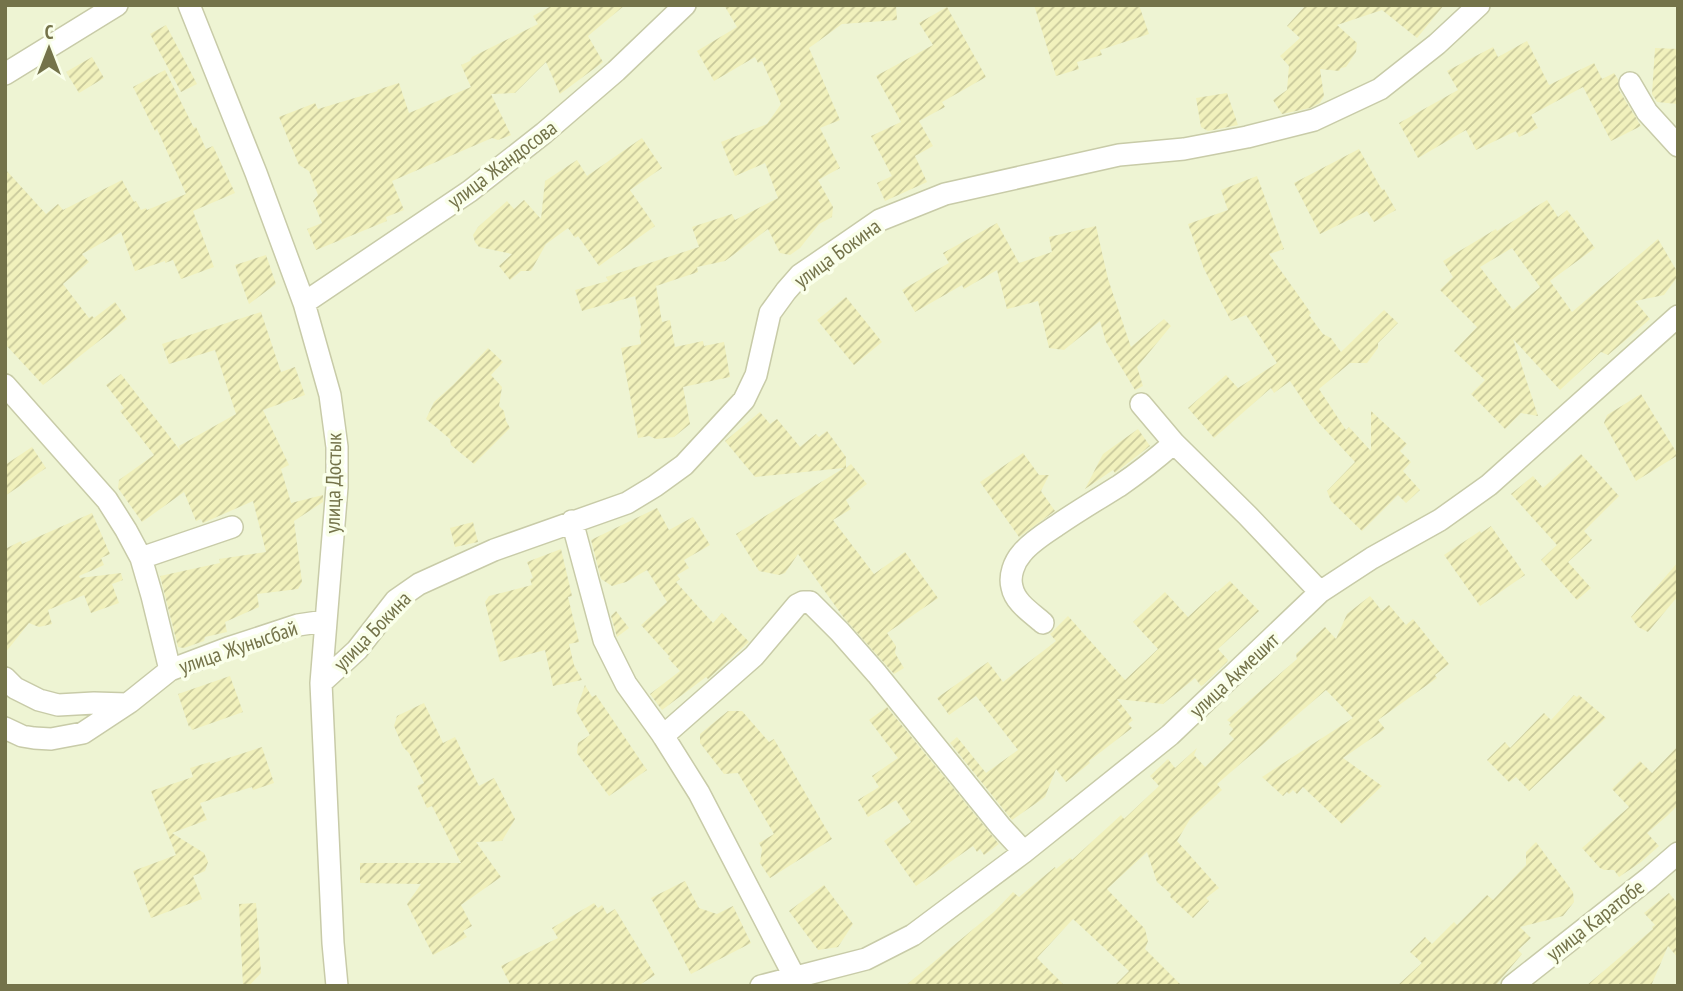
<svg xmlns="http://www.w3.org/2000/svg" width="1683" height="991" font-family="'PT Sans Narrow',sans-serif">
  <defs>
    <pattern id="building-hatch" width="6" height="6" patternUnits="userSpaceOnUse" patternTransform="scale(1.75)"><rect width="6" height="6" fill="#f1f1bc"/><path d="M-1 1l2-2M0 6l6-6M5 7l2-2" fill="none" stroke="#c8c89b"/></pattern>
  </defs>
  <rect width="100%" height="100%" fill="#f7fce4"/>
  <path fill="#eef4d3" d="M5,5H1678V986H5Z"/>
  <path fill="url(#building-hatch)" fill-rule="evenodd" d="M553,5H625L588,36L603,62L560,94L546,62L515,93L491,94L511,135L498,140L492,138L392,181L404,210L386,217L387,221L316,250L307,229L322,223L313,201L318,195L309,171L299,165L279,117L315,103L318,109L378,91L377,90L399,83L409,113L471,87L461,65L470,61L472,57L538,24L533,16Z
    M724,5H896L897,20L842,24L809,48L840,120L820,128L840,168L818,180L833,207L832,217L819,224L800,248L790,255L780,253L768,229L725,261L697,267L698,272L656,286L662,322L670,320L675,347L703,341L704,346L724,342L730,377L683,387L690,424L674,437L656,439L649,436L638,438L621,348L641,344L639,331L641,327L635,296L582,311L575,290L608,281L606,277L699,247L692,227L732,214L735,220L778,198L765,163L735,176L721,142L767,124L781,104L762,61L758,63L755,57L714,81L697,51L737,27Z
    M1034,5H1139L1149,34L1100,50L1102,55L1077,62L1079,69L1056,76Z
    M1306,5H1444L1417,38L1382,10L1337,25L1357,43L1356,52L1346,67L1341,68L1339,71L1320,69L1324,96L1320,103L1310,108L1282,114L1273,100L1287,90L1289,66L1280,56L1300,38L1287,26Z
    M947,7L986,77L942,102L945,107L919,121L933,146L915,156L927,182L885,201L877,183L892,176L871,136L901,122L876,76L933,45L919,23Z
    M166,25L197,84L181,92L150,34Z
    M1527,41L1549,85L1594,63L1602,79L1614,73L1618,79L1619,90L1641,126L1611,141L1583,87L1531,115L1538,128L1519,137L1516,131L1476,150L1466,130L1418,158L1399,123L1458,90L1447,71L1493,47L1498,57Z
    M1655,48L1678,49V104L1657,102L1652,94Z
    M92,57L104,78L79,93L66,72Z
    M165,70L194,128L196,127L206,149L213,146L235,193L193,211L214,267L181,279L173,260L165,263V261L135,271L121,232L82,254L89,262L63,284L89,318L92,316L94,318L115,302L127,319L43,385L5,344V169L46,214L58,204L63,210L122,180L134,202L136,201L141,210L146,208L147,210L186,194L157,129L155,131L133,87Z
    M1227,93L1238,125L1208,131L1201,127L1196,98Z
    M642,138L662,168L630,190L655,226L599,266L578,236L575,238L568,228L546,244L531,271H521L510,280L499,266L512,254L479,247L475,242L473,235L478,227L507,201L514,209L524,200L541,219L545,181L577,160L587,176Z
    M1359,149L1382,190L1384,189L1396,210L1374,222L1367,211L1320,234L1294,183Z
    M1257,176L1284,249L1269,254L1311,313L1309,315L1323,334L1331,338L1341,352L1384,310L1398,323L1378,343V348L1367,363H1350L1319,389L1346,430L1349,427L1371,451V411L1407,444L1400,451L1411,462L1403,471L1420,490L1406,503L1398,495L1362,531L1331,501L1327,491L1355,462L1316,420L1290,381L1274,393L1271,388L1214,438L1188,408L1226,375L1238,388L1277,363L1246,315L1231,321L1204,269L1188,224L1228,210L1221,190Z
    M1547,200L1558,217L1567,210L1595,248L1550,281L1572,312L1658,239L1678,273V276L1664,295L1635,301L1650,319L1608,355L1601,352L1560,390L1513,339L1538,416L1521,413L1505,429L1471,394L1485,380L1454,351L1477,327L1440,290L1453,277L1443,261L1496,229L1497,231ZM1512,248L1540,287L1513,310L1480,267Z
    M997,223L1019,263L1052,252L1049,237L1096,226L1108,279L1131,347L1164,319L1171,326L1137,367L1143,386L1135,390L1106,342L1100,321L1064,350L1049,348L1038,301L1007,309L997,270L964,289L962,285L915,312L902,290L949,263L943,253Z
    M266,255L276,284L249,304L235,265Z
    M846,297L882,342L854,365L817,320Z
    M261,312L281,372L295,367L305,395L263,410L289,465L281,469L291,503L323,495V502L294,521L302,582L298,589L257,594L259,607L225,622L227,632L205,637L204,641L184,648L178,647L160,576L220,563L219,559L266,552L253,501L203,523L201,519L196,521L184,492L142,522L118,488L119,480L154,455L120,411L124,408L106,385L121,374L180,450L179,446L236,414L215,350L169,364L162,344Z
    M488,348L503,362L491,375L502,387L499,406L504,411L506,421L510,428L474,464L451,445L450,439L426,419L434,402L453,385Z
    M1641,394L1678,455L1636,481L1604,423L1607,415Z
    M760,412L770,424L777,419L800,447L816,434L819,437L827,431L846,457V468L851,464L867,484L846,500L851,509L833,520L874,574L905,552L938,598L887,633L896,646L895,653L904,668L894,674L844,618L798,554L785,573L779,575L759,571L736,534L844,468L755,477L725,441Z
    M1138,429L1150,446L1115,473L1113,470L1085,489L1103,454Z
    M32,447L46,468L5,496V465Z
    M1023,453L1039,475H1049L1041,491L1055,511L1019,537L980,482Z
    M1581,454L1619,496L1584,531L1592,540L1568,562L1591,588L1577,600L1541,560L1557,545L1511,494L1533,476L1543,488Z
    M657,508L669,530L693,517L710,545L684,560L689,568L677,575L680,579L676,582L713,623L722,613L749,642L708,679L706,677L662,710L650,694L680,671L668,658L670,657L641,625L667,602L647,570L626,582L612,586L601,579L591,540Z
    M92,513L110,554L101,558L104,565L79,576L80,578L121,573L123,580L112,584L119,603L91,613L84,595L48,610L52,624L39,627L29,623L5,653V549L21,541L22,544Z
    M473,522L478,542L455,547L450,528Z
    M1491,526L1525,575L1480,606L1444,555L1480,531L1481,533Z
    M561,549L572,596L568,597L579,642L569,644L574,665L582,680L553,686L545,650L500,662L485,602L489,596L532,585L530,579L533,578L527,562Z
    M1678,562V596L1648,632L1638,627L1631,617Z
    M1230,581L1259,611L1218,649L1228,660L1227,662L1203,685L1201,686L1195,678L1163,704L1117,699L1133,720L1128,724L1132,728L1089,761L1090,763L1066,782L1056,769L1045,797L1012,820L950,743L957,737L986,773L1018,750L976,696L949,715L937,698L988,662L1003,682L1056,641L1050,634L1068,616L1125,680L1158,649L1133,622L1165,592L1188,617L1216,591L1217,592Z
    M1370,596L1382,611L1389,605L1406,625L1413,619L1449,664L1435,675L1437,678L1378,720L1385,729L1343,758L1382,786L1342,824L1303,787L1297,794L1293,790L1289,794L1287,792L1283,796L1262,777L1353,718L1326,690L1217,784L1222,790L1190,819L1177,841L1219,888L1206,898L1209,901L1193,918L1170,897L1171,894L1157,882L1147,852L1107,889L1145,929L1148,941L1145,949L1182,986H1114L1129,971L1073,919L1037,958L1065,986H905L995,911L1013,892L1019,897L1055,867L1056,869L1070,858L1072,860L1121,815L1124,819L1159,786L1150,776L1168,759L1175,768L1197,748L1194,755L1205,767L1234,739L1229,734L1233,729L1229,725L1231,723L1227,720L1297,659L1296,654L1325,627L1336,639L1347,614Z
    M616,611L629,628L617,637L611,616Z
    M230,676L243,712L192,730L190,726L189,727L178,694Z
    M585,685L592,697L596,695L647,770L609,796L577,753L578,743L590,735L576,711Z
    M1574,695L1577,697L1579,695L1606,718L1529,791L1516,777L1509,782L1487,760L1505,742L1510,748L1544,713L1551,720Z
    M424,703L443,743L455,737L479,786L494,778L515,819L502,841L476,842L501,877L461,905L472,926L463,931L467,937L433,955L407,904L421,884L360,883V863H461L432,806L427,808L417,786L424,783L409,753L403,747L394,726L397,716Z
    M887,707L999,844L984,855L980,849L977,852L973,846L916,886L884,841L911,822L896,800L868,817L858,800L879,787L872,776L898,758L869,720Z
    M728,711H742L769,742L774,739L832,839L770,878L760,863L762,849L759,843L774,834L738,773L724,774L700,743V734Z
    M1678,746V805L1667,816L1647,833L1659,846L1641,862L1619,877L1614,870H1604L1600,868L1582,848L1629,807L1612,789L1640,761L1652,773Z
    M262,747L274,783L253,790L252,787L200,803L207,820L172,833L204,853L208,862L205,871L193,876L202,899L151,918L133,871L176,855L151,791L193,777L190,768L210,762V764Z
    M1536,842L1573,892L1574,902L1563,916L1520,927L1531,938L1518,950L1522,954L1495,986H1397L1422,963L1410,952L1425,937L1432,944L1454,922L1457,925L1487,895L1493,900L1526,865V852Z
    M685,881L699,908L717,914L733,906L751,943L691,974L651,898Z
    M824,885L853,924L838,947L818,950L789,911Z
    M1669,893L1678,904V958L1668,946L1651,986H1586L1653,929L1652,927L1655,925L1644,913Z
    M256,903L261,973L249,986H243L239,904Z
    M594,903L598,908L602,905L607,914L615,909L655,975L638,986H511L501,966L558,938L552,928Z"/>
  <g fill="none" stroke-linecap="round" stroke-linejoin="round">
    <g stroke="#c8cba8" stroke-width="24">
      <path id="street" d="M189,5L256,173L304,303L330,395L337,447V487L321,683L333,943L337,986
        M5,74L117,5
        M1630,83L1647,112L1678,146
        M304,303L470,191L544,133L616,71L685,5
        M5,385L107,500L126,530L141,558L152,596L170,670
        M1141,404L1174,443L1248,516L1320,592
        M572,521L604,640L626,684L662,734L699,793L794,976
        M141,558L232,527
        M1043,623C1032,613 1015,603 1012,587C1009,576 1014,562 1022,553C1031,542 1044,534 1056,526C1076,512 1098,499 1119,486C1138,473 1157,458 1174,443
        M5,678L15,688L39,700L58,705L94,703L127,704
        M321,683L357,650L396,600L419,584L494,550L627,503L655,486L684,465L744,400L756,375L770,313L786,291L800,275L880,220L945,194L1119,155L1184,149L1247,137L1314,120L1380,89L1437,44L1479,5
        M5,728L22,736L34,738L51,739L83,733L130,702L170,670L228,648L298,625L325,621
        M663,736L754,656L797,605L803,602H810L840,632L877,674L1001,827L1024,852
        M761,986L866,959L913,935L1024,852L1170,735L1320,592L1372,558L1440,520L1489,485L1678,316
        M1512,986L1649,878L1678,853"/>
    </g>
    <use href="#street" stroke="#fff" stroke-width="21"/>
  </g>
  <g text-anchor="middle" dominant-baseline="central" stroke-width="7" stroke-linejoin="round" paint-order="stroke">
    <g font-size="21" fill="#74734a" stroke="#faffea">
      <text transform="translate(502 164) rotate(-37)">улица Жандосова</text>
      <text transform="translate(837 253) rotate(-36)">улица Бокина</text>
      <text transform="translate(333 483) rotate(-89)">улица Достык</text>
      <text transform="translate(372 631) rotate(-46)">улица Бокина</text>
      <text transform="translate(238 647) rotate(-19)">улица Жунысбай</text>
      <text transform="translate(1234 675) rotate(-43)">улица Акмешит</text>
      <text transform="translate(1595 920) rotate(-38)">улица Каратобе</text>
    </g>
  </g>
  <rect width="1683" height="991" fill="none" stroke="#74734a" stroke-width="14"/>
  <g transform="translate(49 49)" stroke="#faffea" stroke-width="5" paint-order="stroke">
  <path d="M0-5L12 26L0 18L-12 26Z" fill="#74734a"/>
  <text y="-10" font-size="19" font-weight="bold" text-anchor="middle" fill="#74734a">С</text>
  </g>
</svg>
